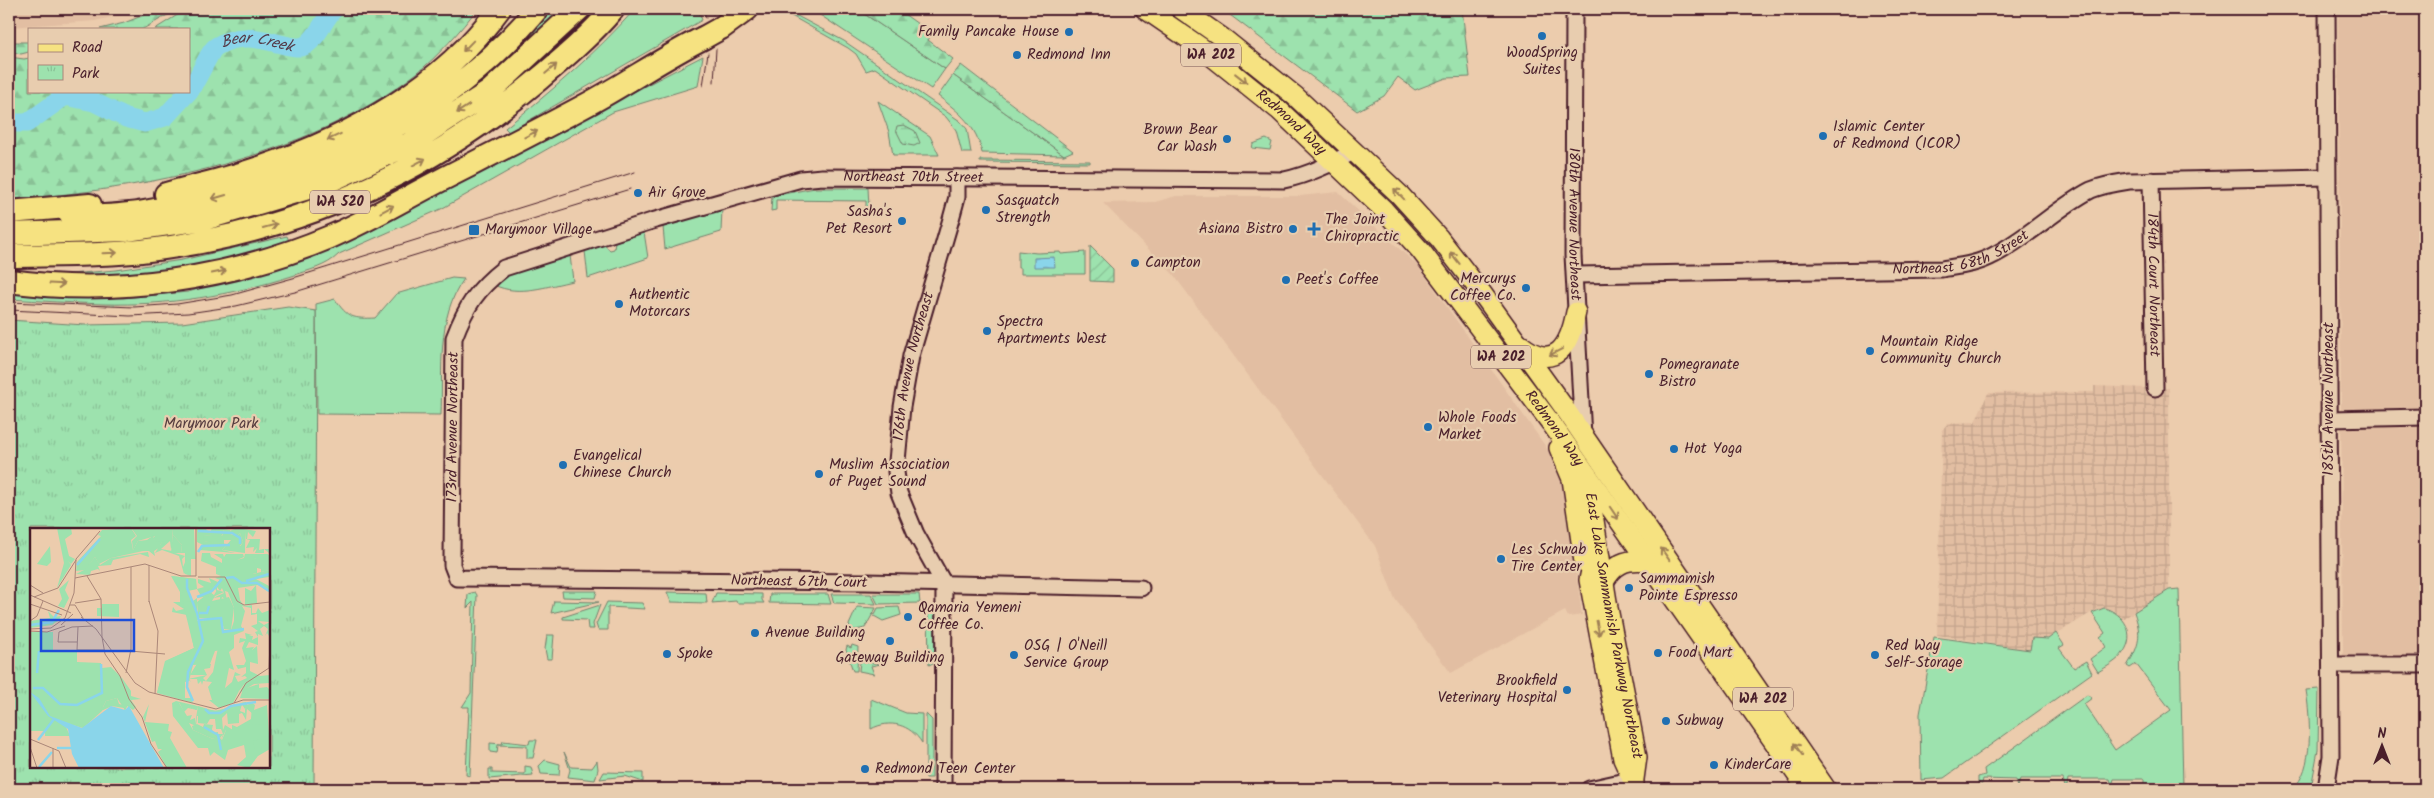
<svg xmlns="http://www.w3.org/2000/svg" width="2434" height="798" font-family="Kalam,sans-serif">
  <defs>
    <pattern id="industrial-grid" width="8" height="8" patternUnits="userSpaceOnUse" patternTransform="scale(1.25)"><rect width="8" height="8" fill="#e2bea2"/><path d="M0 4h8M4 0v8" fill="none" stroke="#c3a38c"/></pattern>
    <pattern id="forest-firs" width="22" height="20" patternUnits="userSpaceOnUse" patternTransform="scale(1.25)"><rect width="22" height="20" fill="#9de2ae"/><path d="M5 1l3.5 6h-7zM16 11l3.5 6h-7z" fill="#89c196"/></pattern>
    <pattern id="wetland-marsh" width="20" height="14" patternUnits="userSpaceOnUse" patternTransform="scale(1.25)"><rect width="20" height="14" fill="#9de2ae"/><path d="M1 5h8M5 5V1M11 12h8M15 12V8" fill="none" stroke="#89c196"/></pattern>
    <pattern id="park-tufts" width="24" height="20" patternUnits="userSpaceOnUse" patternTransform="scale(1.25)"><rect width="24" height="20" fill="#9de2ae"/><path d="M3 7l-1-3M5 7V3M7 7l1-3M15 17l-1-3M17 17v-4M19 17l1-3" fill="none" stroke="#89c196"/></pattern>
    <pattern id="garden-furrows" width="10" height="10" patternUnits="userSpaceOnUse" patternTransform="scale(1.25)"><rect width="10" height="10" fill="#9de2ae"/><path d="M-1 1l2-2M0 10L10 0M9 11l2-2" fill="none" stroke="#89c196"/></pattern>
    <pattern id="water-waves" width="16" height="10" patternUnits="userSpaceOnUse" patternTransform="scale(1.25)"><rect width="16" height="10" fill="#8ad5ea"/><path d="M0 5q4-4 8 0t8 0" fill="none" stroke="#79b6c9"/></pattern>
  </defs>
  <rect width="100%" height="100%" fill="#ecccad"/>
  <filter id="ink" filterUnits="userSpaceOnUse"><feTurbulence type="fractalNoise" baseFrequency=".02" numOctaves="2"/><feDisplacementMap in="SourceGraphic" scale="10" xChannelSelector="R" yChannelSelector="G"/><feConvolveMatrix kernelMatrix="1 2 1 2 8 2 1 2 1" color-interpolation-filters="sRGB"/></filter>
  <g filter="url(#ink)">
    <path fill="#e2bea2" d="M9,9H146L95,21L9,27Z
      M2338,9H2425V662L2343,656Z
      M1338,192L1418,266L1563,471L1582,615L1568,617L1565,611L1451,673L1395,599L1375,546L1173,274L1103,203L1155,202L1176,196H1300Z"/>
    <path fill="url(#industrial-grid)" d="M2094,386L2147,388L2145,393L2158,398L2159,389L2169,388V590L2123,619L2113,610L2104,608L2094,611L2048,639L2032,638L2031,650L1937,635L1942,430L1948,423L1975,422L1988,393L2094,392Z"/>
    <path fill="#9de2ae" stroke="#74806c" d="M552,9H565L491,75L487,71L521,41Z
      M635,9H698L702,20L509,132L505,128C552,91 596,53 635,9Z
      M779,9H784L844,41L960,121L967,129L971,153H962L956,130L946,117L875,68L866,71L856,54L848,48Z
      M811,9H857L945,69L931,89Z
      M703,56L698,86L613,112L441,209L339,254C326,267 309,270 292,276C232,295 167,306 104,304C72,303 40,301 9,299V293L123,298L188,292L324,252Z
      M953,75L1064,155L982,153C977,126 959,112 938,96Z
      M878,101L930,136L939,155H893L889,132Z
      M1266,139L1272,142L1270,150L1252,148L1253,144Z
      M980,160L1090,161V163L980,162Z
      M815,188H868L869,207L866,210V201L776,200V210L771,211L772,196Z
      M722,209L721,232L665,249L663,227Z
      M644,232L648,258L588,278L585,251L604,245L610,250L614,249L615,242Z
      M287,236L290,243L187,269L144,275H58L116,270L182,260Z
      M1018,251L1037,253L1060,252L1061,254L1085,252V274H1021V268H1018Z
      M570,255L573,281C547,286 519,297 494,285L510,274Z
      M452,278L464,279C436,317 443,370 441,415L317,414L316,304L335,299C347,318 354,319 375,318L396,294Z
      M2179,589L2183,789H2144V779H2114L2112,786L2110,779H2068L2067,786L2065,787L2063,779H2020L2018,787L2016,780L1983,779L1982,784L1978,783V777L1985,775L1984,769L2087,695L2092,698L2084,704L2115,750L2171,710L2136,664L2130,668L2127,666C2140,645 2142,635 2134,612L2169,590Z
      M562,591H597L595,598L563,597Z
      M475,592L477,595L470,776L466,775L469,707H462L471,693L473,602L467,608L468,594Z
      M667,592L706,593L707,603L671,602Z
      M716,593L762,594V600L764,603H737L736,601L712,603Z
      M770,594H828L831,604L769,603Z
      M831,594H871L876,604L834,603Z
      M873,594H919L920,603L878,604Z
      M554,601L599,602L551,613Z
      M607,602L642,603L645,609L608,607V630H598L596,624Z
      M600,605L593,624L594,629H588L587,620L563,619V617Z
      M857,607L876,608L865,628L851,631L849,625Z
      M899,607L901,615L883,621L874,616L878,608Z
      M2104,608C2124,613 2137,634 2123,653C2118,661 2106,667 2098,672L2090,659L2106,647L2100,637L2105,633L2092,613Z
      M928,609H932L935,612V662L929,665Z
      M2056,633L2064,645L2059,648L2074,668L2086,661L2092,673L1944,778L1921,780L1920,714L1934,637L2030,650L2032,638L2048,639Z
      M547,635H554L552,659H547L545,649Z
      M852,645L858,647L857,671H853L846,650L847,646L851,648Z
      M861,653L864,662L881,664L871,666L874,674L859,671Z
      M2319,689L2318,750L2311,788L2292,789C2315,771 2310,716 2306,690Z
      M871,699L906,713L922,714V743C910,724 890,719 871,729Z
      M926,714L932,720V778H926Z
      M530,740H537L533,758H527V746L498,745L497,753L490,752V743L502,744L503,741L529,744Z
      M564,752L571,767L592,768L597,761L598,769L595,780L568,777L570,770Z
      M545,760L560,764L559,775L541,774L539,766Z
      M525,766L531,767L533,775L489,779V769H492V773L525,774Z
      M604,772L643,773V782L625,776L600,779Z"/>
    <path fill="url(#forest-firs)" stroke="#74806c" d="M159,9H178L143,29H100L124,23Z
      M187,9H477C461,30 438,56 417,73C309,157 143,191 9,199V57L24,59L29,58V91H189V29H155Z
      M857,9H897L932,34L928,40L953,59L945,69Z
      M1222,9H1462L1470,77L1446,78L1415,90L1398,77L1384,96L1357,111Z
      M9,42H29V52L21,54L9,51Z
      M961,65L1073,151L1064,155L953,75Z"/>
    <path fill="url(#wetland-marsh)" stroke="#74806c" d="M904,125L915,131L920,143L914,146L903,144L896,130L897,126Z"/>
    <path fill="url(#park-tufts)" stroke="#74806c" fill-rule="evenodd" d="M288,307L316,311L314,788L376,789H9V320L85,325L182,323ZM31,529H269V767H31Z"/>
    <path fill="url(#garden-furrows)" stroke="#74806c" d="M1090,246L1113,269V282L1090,281Z"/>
    <path fill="url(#water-waves)" stroke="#708c9e" d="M1054,257L1055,267H1034V258Z"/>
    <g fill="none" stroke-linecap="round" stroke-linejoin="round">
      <g stroke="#8ad5ea" stroke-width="19">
        <path id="s1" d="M189,91C198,81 209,50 217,46C252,24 291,55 306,45C318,37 324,19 334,9"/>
        <path d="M9,123H27L65,96L94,102L126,118L145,123L165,117L189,91"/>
      </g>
      <g stroke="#4a1f2b" stroke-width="19">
        <g id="minor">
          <path id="s2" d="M1574,9L1573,255L1583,437"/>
          <path id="s3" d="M2151,180L2155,388"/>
          <path id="s4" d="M1576,275L1942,269C1960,266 1978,264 1994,255C2029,237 2058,207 2091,190C2103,185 2116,183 2129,181L2327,177"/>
          <path d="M2330,419L2425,417"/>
          <path id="s5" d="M1141,588L866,582L457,578L452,565V558L454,338C466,306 477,289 504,268L652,221L801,179L822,177L1284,180C1309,175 1332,163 1355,151"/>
          <path d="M2331,665H2425"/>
          <path id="s6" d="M943,789L944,584L916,534L899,493L896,472L902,407L911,356L951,219L957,197V178"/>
          <path d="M1589,789L1634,779"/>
          <path d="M2326,789L2331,756L2327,9"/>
        </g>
      </g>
      <g stroke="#4a1f2b" stroke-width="22">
        <g id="major">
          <path id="s7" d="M1145,9L1199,46L1280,111L1384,210L1421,251L1551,423L1807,789"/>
          <path d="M1181,9L1224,39L1295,96L1399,194L1439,238L1481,292L1563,406L1826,789"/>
          <path d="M1521,345C1556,373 1570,344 1576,312"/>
          <path d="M1559,448L1572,479L1584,562"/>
          <path id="s8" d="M1588,483L1608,608L1637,757L1634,779"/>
          <path d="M1588,549L1591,571L1589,580L1623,759L1634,783"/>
          <path d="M1604,582C1614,564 1625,559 1646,561"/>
        </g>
      </g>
      <g stroke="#4a1f2b" stroke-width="26">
        <path id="highway" d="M721,28L747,9
          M166,194C198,185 231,178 262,167C351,137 443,87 499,9
          M9,212L90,205
          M72,218C96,216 121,216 144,212C291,188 440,126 537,9
          M9,234L126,230L204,219L325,183L409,144L489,92L579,9
          M9,256C52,255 97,256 141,251C292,234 424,176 539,79C565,57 591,35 613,9
          M9,281C117,296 230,279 330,237C368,221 404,199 441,180C490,155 540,130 588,104C627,83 663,58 703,38"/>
      </g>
      <use href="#minor" stroke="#e8cdaf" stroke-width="15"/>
      <use href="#major" stroke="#f6e281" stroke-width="19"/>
      <use href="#highway" stroke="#f6e281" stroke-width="22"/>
      <path stroke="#4a1f2b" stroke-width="1" d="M703,9L706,18
        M711,9L713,14
        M714,82L716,49
        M703,86L708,53
        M9,302L134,307L177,304L232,295L293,278L635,172
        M9,310L130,316L188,313L236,306L295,292L630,189"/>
      <g stroke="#4a1f2b" stroke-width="26" stroke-linecap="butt">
        <path id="highway-bridge" d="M703,38L721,28"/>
      </g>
      <use href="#highway-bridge" stroke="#f6e281" stroke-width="22"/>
    </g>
    <defs><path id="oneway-shaft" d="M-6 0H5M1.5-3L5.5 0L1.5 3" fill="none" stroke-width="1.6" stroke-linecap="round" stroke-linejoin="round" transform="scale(1.25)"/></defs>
    <g stroke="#a08056">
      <use href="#oneway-shaft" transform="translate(468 46) rotate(134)"/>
      <use href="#oneway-shaft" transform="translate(551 69) rotate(-40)"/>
      <use href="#oneway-shaft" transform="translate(1241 78) rotate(38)"/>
      <use href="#oneway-shaft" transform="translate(463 109) rotate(147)"/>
      <use href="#oneway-shaft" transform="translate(531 134) rotate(-27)"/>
      <use href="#oneway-shaft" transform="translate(334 137) rotate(155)"/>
      <use href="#oneway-shaft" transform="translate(419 162) rotate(-28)"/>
      <use href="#oneway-shaft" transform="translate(1399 194) rotate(-134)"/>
      <use href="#oneway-shaft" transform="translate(219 197) rotate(164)"/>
      <use href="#oneway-shaft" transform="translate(387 209) rotate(-28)"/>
      <use href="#oneway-shaft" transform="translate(270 226) rotate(-15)"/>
      <use href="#oneway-shaft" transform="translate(110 253) rotate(-2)"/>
      <use href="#oneway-shaft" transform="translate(1455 258) rotate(-128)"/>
      <use href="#oneway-shaft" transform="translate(219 272) rotate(-12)"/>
      <use href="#oneway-shaft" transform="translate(57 284) rotate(3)"/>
      <use href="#oneway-shaft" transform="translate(1556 352) rotate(153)"/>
      <use href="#oneway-shaft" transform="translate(1614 513) rotate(56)"/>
      <use href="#oneway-shaft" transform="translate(1665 554) rotate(-125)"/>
      <use href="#oneway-shaft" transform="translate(1598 628) rotate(79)"/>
      <use href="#oneway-shaft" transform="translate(1798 749) rotate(-125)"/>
    </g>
  </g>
  <g fill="#1f6fb2" stroke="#e8cdaf" stroke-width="2">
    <circle cx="1069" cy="32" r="5"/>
    <circle cx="1542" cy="36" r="5"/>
    <circle cx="1017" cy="55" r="5"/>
    <circle cx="1823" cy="136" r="5"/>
    <circle cx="1227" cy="139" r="5"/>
    <circle cx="638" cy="193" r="5"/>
    <circle cx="986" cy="210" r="5"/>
    <circle cx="902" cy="221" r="5"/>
    <circle cx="1293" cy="229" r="5"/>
    <path d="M1311.5 221.5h5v5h5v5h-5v5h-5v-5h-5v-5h5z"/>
    <rect x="468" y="224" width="12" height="12" rx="2.5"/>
    <circle cx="1135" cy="263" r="5"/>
    <circle cx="1286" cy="280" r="5"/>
    <circle cx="1526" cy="288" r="5"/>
    <circle cx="619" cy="304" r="5"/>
    <circle cx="987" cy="331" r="5"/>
    <circle cx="1870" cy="351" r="5"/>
    <circle cx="1649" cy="374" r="5"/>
    <circle cx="1428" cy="427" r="5"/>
    <circle cx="1674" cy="449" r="5"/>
    <circle cx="563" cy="465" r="5"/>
    <circle cx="819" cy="474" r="5"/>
    <circle cx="1501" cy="559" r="5"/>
    <circle cx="1629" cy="588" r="5"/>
    <circle cx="908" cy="617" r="5"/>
    <circle cx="755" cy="633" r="5"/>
    <circle cx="890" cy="641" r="5"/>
    <circle cx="1658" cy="653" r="5"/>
    <circle cx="667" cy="654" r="5"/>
    <circle cx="1014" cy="655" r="5"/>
    <circle cx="1875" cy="655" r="5"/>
    <circle cx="1567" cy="690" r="5"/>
    <circle cx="1666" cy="721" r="5"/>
    <circle cx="1714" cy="765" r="5"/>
    <circle cx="865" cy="769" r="5"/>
  </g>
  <g text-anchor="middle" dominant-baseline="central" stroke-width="4.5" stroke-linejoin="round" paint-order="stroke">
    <g fill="#e8cdaf" stroke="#795353" stroke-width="1">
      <rect x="1181" y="43.5" width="60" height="23" rx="4"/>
      <rect x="310" y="190.5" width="60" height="23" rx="4"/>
      <rect x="1471" y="345.5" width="60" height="23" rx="4"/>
      <rect x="1733" y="687.5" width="60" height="23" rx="4"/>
    </g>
    <g font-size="14" font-weight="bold" fill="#4a1f2b">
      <text x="1211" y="55">WA 202</text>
      <text x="340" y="202">WA 520</text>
      <text x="1501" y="357">WA 202</text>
      <text x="1763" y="699">WA 202</text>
    </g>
    <g font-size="15" fill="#4a1f2b" stroke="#e8cdaf" text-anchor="start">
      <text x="1059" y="32" text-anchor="end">Family Pancake House</text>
      <text x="1542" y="53" text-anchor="middle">WoodSpring<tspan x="1542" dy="17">Suites</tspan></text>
      <text x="1027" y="55">Redmond Inn</text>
      <text x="1833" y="127">Islamic Center<tspan x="1833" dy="17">of Redmond (ICOR)</tspan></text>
      <text x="1217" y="130" text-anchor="end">Brown Bear<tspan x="1217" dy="17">Car Wash</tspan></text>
      <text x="648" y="193">Air Grove</text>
      <text x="996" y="201">Sasquatch<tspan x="996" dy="17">Strength</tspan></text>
      <text x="892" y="212" text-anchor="end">Sasha's<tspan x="892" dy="17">Pet Resort</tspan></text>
      <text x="1325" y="220">The Joint<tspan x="1325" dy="17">Chiropractic</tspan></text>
      <text x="1283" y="229" text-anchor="end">Asiana Bistro</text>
      <text x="485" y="230">Marymoor Village</text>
      <text x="1145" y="263">Campton</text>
      <text x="1516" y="279" text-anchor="end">Mercurys<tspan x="1516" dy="17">Coffee Co.</tspan></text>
      <text x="1296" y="280">Peet's Coffee</text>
      <text x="629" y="295">Authentic<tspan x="629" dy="17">Motorcars</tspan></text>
      <text x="997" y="322">Spectra<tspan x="997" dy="17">Apartments West</tspan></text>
      <text x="1880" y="342">Mountain Ridge<tspan x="1880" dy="17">Community Church</tspan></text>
      <text x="1659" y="365">Pomegranate<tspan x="1659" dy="17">Bistro</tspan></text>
      <text x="1438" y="418">Whole Foods<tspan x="1438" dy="17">Market</tspan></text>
      <text x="1684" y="449">Hot Yoga</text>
      <text x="573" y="456">Evangelical<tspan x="573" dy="17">Chinese Church</tspan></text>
      <text x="829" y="465">Muslim Association<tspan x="829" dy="17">of Puget Sound</tspan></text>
      <text x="1511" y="550">Les Schwab<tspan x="1511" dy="17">Tire Center</tspan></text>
      <text x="1639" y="579">Sammamish<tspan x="1639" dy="17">Pointe Espresso</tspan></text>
      <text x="918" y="608">Qamaria Yemeni<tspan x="918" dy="17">Coffee Co.</tspan></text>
      <text x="765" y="633">Avenue Building</text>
      <text x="1024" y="646">OSG | O'Neill<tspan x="1024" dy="17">Service Group</tspan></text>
      <text x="1885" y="646">Red Way<tspan x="1885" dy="17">Self-Storage</tspan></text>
      <text x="1668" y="653">Food Mart</text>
      <text x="677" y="654">Spoke</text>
      <text x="890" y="658" text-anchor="middle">Gateway Building</text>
      <text x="1557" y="681" text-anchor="end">Brookfield<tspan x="1557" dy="17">Veterinary Hospital</tspan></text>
      <text x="1676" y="721">Subway</text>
      <text x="1724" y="765">KinderCare</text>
      <text x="875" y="769">Redmond Teen Center</text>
    </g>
    <g font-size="15" fill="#4a1f2b" stroke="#e8cdaf">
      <text stroke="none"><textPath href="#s7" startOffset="185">Redmond Way</textPath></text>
      <text stroke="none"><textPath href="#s5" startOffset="1435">Northeast 70th Street</textPath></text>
      <text stroke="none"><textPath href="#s2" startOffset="215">180th Avenue Northeast</textPath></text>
      <text stroke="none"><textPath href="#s4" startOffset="388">Northeast 68th Street</textPath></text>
      <text stroke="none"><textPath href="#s3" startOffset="105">184th Court Northeast</textPath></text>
      <text stroke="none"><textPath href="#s6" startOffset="435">176th Avenue Northeast</textPath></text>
      <text transform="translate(2329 399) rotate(-90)">185th Avenue Northeast</text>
      <text stroke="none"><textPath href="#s5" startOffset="836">173rd Avenue Northeast</textPath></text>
      <text stroke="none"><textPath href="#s7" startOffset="590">Redmond Way</textPath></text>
      <text transform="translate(799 582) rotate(1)">Northeast 67th Court</text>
      <text stroke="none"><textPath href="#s8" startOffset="145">East Lake Sammamish Parkway Northeast</textPath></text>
    </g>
    <g font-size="15" fill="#563c3f" stroke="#e8cdaf">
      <text x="211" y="424">Marymoor Park</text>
    </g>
    <g font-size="16" font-style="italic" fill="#543a48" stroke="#e8cdaf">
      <text stroke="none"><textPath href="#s1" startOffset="95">Bear Creek</textPath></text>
    </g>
  </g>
  <g transform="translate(30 528)">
    <rect width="240" height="240" fill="#ecccad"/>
    <path d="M188,0L200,2V6L207,8L210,5L213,14L210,18H215V25L192,22L201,12H194V17L173,13V7L192,8L194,3ZM143,1H164L165,25H151L152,17L143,7ZM224,26L239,27L240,42L231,44V41L227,40V45L222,46V31H226L218,28ZM179,50L190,55L171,68L167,61L174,59L168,55V51L181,55ZM226,57L227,75L215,77V60L221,63ZM187,62L194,64L185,68L182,73L199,69L204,80L201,102L194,101L191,90H168L167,74L180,64L184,67ZM168,134L181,136L180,140L174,141L177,147H160ZM229,156V160L237,159L240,162V171L210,170L213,161ZM212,176L210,183L215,185V181L219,177H223V186L217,181L216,192L212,185L209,186V195L198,196L197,185L192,190L193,202L195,197L203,202H196L191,212L193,206L191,201H186L185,191H180L177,196L168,195V188H177L175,182L193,183ZM167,196L173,199L174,196L183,197L182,201L183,205L188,204L187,209L183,211L163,202L162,198Z" fill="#9de2ae"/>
    <path d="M27,0H41L42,6L35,11L39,28L45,31L41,36L38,33L41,37L27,60L34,35ZM149,0L142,1L143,18L141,21L140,13L131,21L153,25H145L155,28L152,31L153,39L159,25H165L166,31H160L161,37L154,46L149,28L132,22L125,25L132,14L122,11L125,8L108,13L103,22L102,13L107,8L102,1ZM167,0H175L180,5L182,0H191L194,3L191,9L173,7L174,13L197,16L192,22L205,25L170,22L167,24L173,17L167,14ZM208,0L226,3L223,9L218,4L217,11H230L229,22L233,21H240L239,25L234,21V25H225L227,20L223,24L224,19L216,20L220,12L216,11V4L215,18L210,19L213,14L210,5L207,8L199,3ZM20,18L21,34L17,38L7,36ZM118,24L119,29L110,26L83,32L81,37L68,38L70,43L68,41L61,43L60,47L46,46L54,42L65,29L70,37L81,30ZM172,25H180L181,29L192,35V31L184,26H193L194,29L196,26H213L214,29L207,32L214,30L215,26H239L230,31L228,29L231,27L221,28L226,31H222L226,38L223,46L239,42V49L226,51L239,58V64L228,57L208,60L210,72L214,78L222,77V85H226L228,80L232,85L240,82V94L228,93L234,97L240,94L239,108L237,105L235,108L238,101L234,98L230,101L233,108L228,106V117L219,114L216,120L224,119L222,122L227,118L228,136L220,134V143L230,148L240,147L239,155L224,156L209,165L216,154L209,163L203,175L189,180L179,172H182L178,159L182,154L173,153L172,157L171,153L168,156L167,151H159L161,154L158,151L177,147L173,150L176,153L183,144L189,115L173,92L190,90L193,102H201L204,93V80L198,64L195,63L197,72L192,69L191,74H183L190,72V69L183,70L194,65L192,60L190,63L187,59V64L184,59L180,68L167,70L190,52L185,50L191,48L186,46V39L171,33ZM212,78L221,80V87L227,86V96L221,98L228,103L225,104L228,109L222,112L223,108H219L222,107L215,105L216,111L210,110L209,115L215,113L212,120L216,133L214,137H206L208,141L216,139V145L211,149L215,148L217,150L208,154L205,148L211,147L205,144L202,154L195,160L199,140L204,142L199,124L204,120V107L214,103L211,98L215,83ZM141,48L166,51L167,61L158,63L163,73L167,70V84L163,86L167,87L169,116L127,165L136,133L164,120L157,87L142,84L143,79L146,83L154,81L143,74H150V64ZM18,83L24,89L31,88L29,92L22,97L0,100V93L20,90ZM70,135L72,140L81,139L92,150L101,163V168L111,171L101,172L106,179L103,182L97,178L95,182L87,170L76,173L73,179H76L71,182ZM146,173L163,177L166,178V182L149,175L157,188L162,187L160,192L165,190V196L168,178L174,180L180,188H167L166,198L159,195L163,202L183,211L187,208L185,206H193V201L194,205L190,210L192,212L196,202H202V197L207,199L221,191L222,177L215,181L211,175L216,174L217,177L222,175L225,177L224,182L237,177L240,221L228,228L219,240L207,237L216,229L214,217L198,222L195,232L184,224L180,228L178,220H168L143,188L142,175ZM119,176L115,194L139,196L138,203L142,204L140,210L157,240H137L128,224L132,221H128L125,213L122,214L113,189Z" fill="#9de2ae" fill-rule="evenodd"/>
    <path d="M101,0L106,8L101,12L103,22L108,13L117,12L124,7L123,11L133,13L130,17L135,15V16L124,23L125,28L119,23H113L81,30L69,36L65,29L55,42L46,43L47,34L71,8L68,7L72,2ZM143,7L152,17L151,25L141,24ZM87,170L89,176L97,178L95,183L94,180L82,178L71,183L76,173ZM149,174L166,182L163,177L185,183L213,176L193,187H180L173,181L177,186H171L172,180L168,179L167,182L158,180L154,184Z" fill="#9de2ae"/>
    <path d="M72,76H89V89L67,88V80H72Z" fill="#9de2ae"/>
    <path d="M119,0H166L143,1L142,12L130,14L125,13V2ZM155,25H161V48L155,46ZM142,48L166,51V61L152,63L153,74L167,73V93H190L192,122L185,123L180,136L163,137L159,153L155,154V170H161L163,175L127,165L135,133L164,120L149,59ZM39,52L35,62L39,70L34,80L28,78L32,71L29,61ZM0,104H23V122L47,123V134L71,135L72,183L53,200L39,196L36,199L40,208H15V203H0ZM217,196L235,197V208L240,209V221H232L231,211L223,213L225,221H217Z" fill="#9de2ae"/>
    <path d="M0,164L9,170L20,188L52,200L81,178L95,182L99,178L134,240H49L42,226L38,201L18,188Z" fill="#8ad5ea"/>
    <path fill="none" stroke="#8ad5ea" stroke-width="2.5" d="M168,3L202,5L210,10V16M168,24L172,18L200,17M47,37L70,11M196,50L203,49L212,55H227L239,63M157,51V60L167,85L173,113L158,144L157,159L163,173M216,53L239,46M167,69L182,63L192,51M169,85H177L179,78M169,92L191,90L193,104L214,101M0,97L22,94L29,82M7,145L9,123M3,160H13L30,176L47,177L72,165L71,136M175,181L179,185H190L201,178L226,174M174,199L188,207L191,222M8,212L24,191M27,220H43M9,239L22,224"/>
    <path fill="none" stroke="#ab8779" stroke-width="1" d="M166,0V48M119,37V74M240,37V93M57,48L71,71L72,109M168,49H195L207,73L214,77L240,74M45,50L115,36L151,48H166M45,50L46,31L70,3M0,57L13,65M0,67L41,85M4,69L28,60L46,32M119,73L128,103L125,166M45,75L71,71M0,76L32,87M40,77H45L53,90M51,89L66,101L105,155L119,164L186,181L213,172H240M0,93L7,88L13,73M31,97L43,86M48,99L47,122H74M0,101L21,100L35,90L44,65L45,50M0,103L17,104L35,98M72,109L75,126L90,148L99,171L112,189L121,216L137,240M47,114H28L29,104L42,99L63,98M100,123L135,126M96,145L101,121V39M204,175L216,155L239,140L240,114M0,211L29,223L36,240M0,219L7,240M23,220V240"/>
    <path fill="#1d4ed8" fill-opacity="0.15" stroke="#1d4ed8" stroke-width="2.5" d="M11,92H104V123H11Z"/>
    <rect width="240" height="240" fill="none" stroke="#4a1f2b" stroke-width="2.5"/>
  </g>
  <rect width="2434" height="798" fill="none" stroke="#e8cdaf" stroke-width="30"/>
  <rect x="15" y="15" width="2404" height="768" fill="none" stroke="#4a1f2b" stroke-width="2" filter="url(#ink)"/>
  <rect x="28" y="28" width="162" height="65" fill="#e8cdaf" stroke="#a9877a"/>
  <rect x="38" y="44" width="25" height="8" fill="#f6e281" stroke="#a9877a"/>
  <text x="72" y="52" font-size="15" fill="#4a1f2b">Road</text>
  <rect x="38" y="65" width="25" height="15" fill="url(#park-tufts)" stroke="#a9877a"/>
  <text x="72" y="78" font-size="15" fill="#4a1f2b">Park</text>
  <g transform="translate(2382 746)" stroke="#e8cdaf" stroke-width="4" paint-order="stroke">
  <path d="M0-4L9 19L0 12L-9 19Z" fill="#4a1f2b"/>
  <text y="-8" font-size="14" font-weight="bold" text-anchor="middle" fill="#4a1f2b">N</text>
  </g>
</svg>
